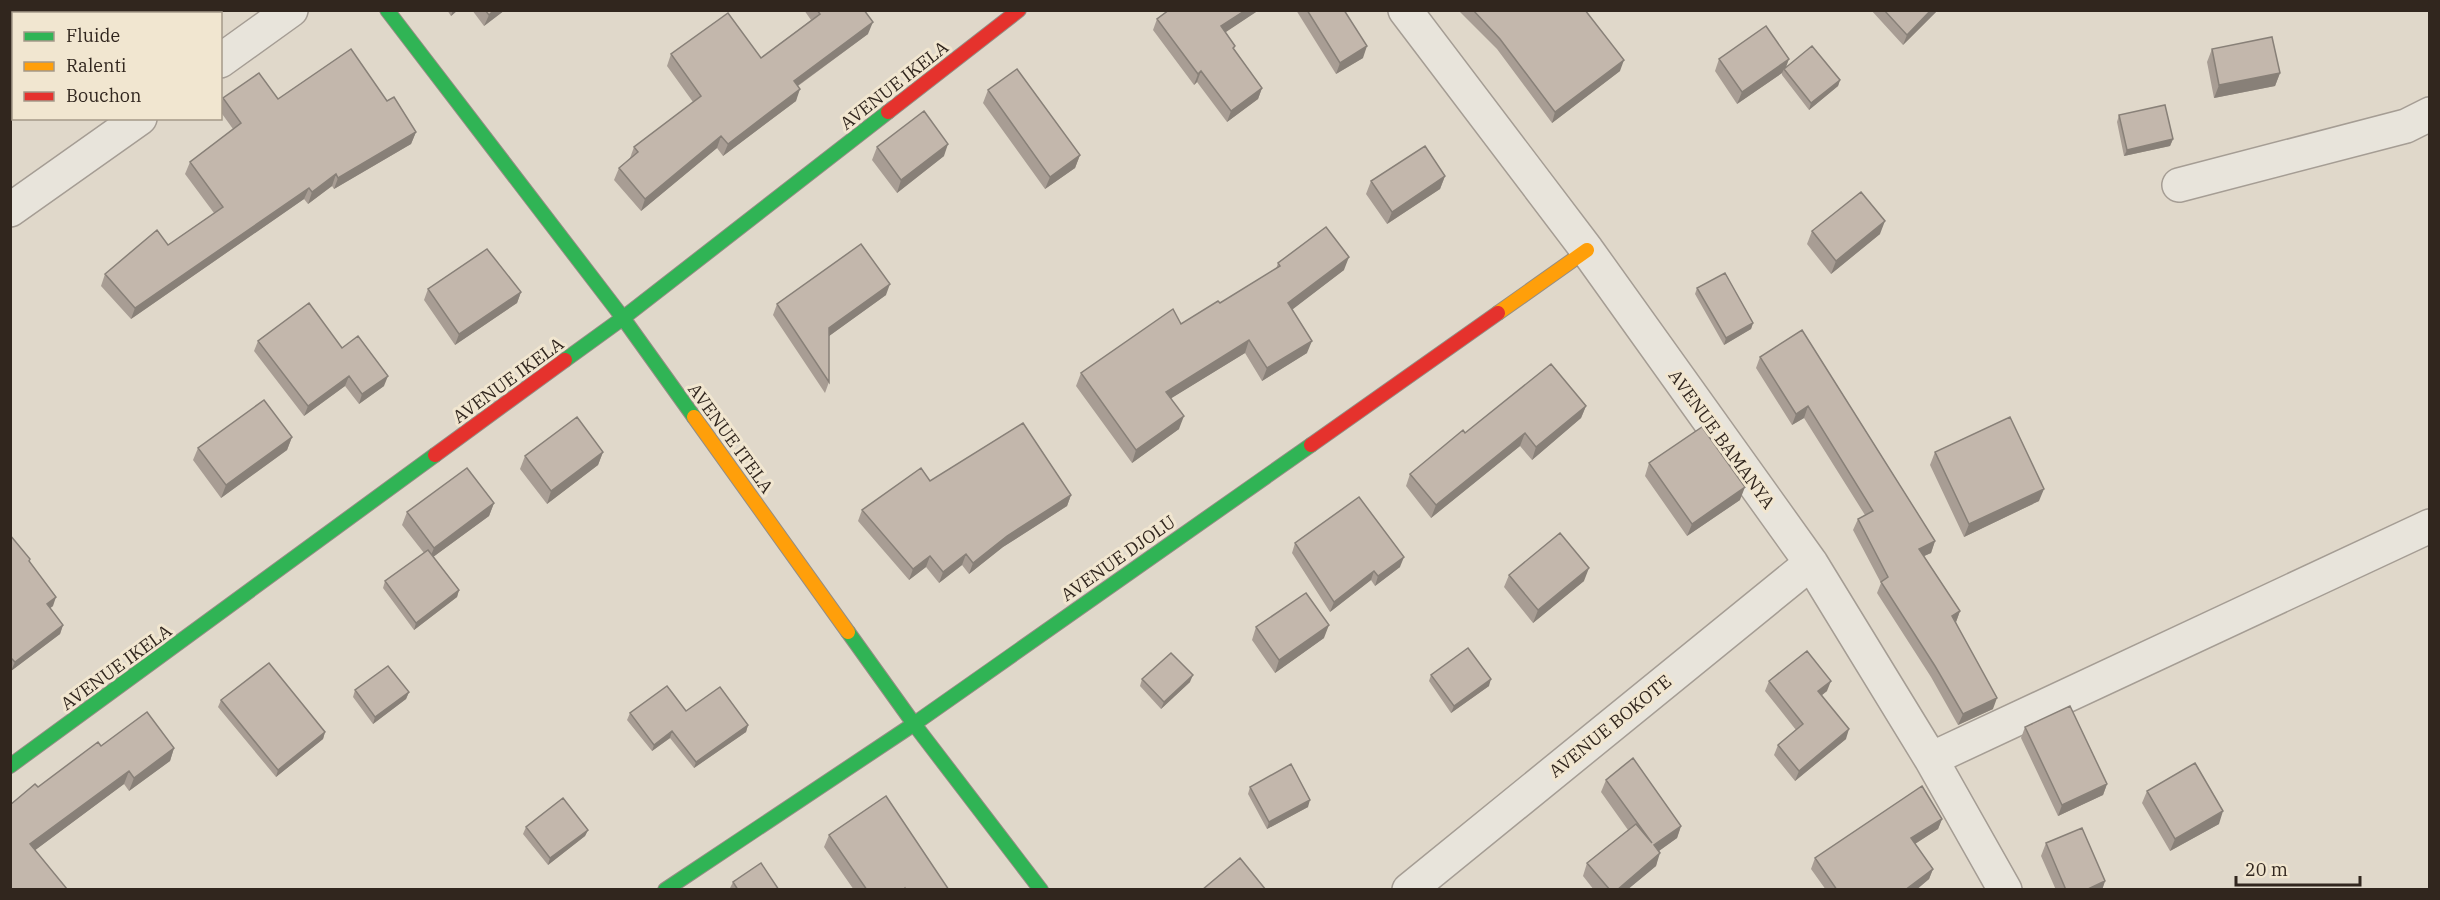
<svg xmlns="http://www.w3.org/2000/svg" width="2440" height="900" font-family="'IBM Plex Serif',serif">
  <rect width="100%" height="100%" fill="#e0d8ca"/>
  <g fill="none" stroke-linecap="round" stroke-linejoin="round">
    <g stroke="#a59d94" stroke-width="36">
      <path id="street" d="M1405,10L1587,250L1811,563L1931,759L2005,890
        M220,61L291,10
        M2179,185L2406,126L2430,114
        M10,210L140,118
        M1931,759L2430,526
        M1409,890L1811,563"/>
    </g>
    <g stroke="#948d84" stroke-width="16">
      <path id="fast" d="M387,10L623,318L694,417
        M565,360L623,318L888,112
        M848,632L914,724L1041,890
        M10,766L435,455
        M665,890L914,724L1311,445"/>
    </g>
    <g stroke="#948d84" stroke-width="16">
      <path id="slow" d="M1498,313L1587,250
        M694,417L848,632"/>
    </g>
    <g stroke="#948d84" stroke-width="16">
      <path id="jam" d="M888,112L1019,10
        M1311,445L1498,313
        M435,455L565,360"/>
    </g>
    <use href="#street" stroke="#e8e4db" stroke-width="33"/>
    <use href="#fast" stroke="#30b455" stroke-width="14"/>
    <use href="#slow" stroke="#ff9f0a" stroke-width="14"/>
    <use href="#jam" stroke="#e5322d" stroke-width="14"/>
  </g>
  <path fill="#a89d94" d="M447,10H458L451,16Z
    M472,10H505L484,26Z
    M804,10H864L868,34L798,86L796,101L723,156L717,148L641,211L614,180L619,168L630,158L634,147L693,102L667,66L671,54L761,58L811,20Z
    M1169,10H1259L1225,32L1235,46L1234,49L1262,88L1258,99L1227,122L1197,82L1194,85L1153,30L1157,19Z
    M1296,10H1344L1363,58L1336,74Z
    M1458,10H1588L1586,12L1620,71L1552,123L1497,49Z
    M1871,10H1938L1903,45Z
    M2212,49L2280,73L2275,86L2214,98L2207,62Z
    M1719,59L1786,67L1840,80L1838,86L1809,110L1782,75V73L1737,104L1715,71Z
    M988,90L1080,155L1075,168L1045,189L983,103Z
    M223,98L387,101L416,132L411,144L334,189L332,186L308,204L304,199L131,319L101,286L105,274L168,245L214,213L185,174L190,162L233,129L220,111V106Z
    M2119,115L2173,139L2170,146L2124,156L2117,122Z
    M877,147L944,156L897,193L872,160Z
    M1445,176L1440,189L1387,224L1366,194L1371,181Z
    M1812,231L1880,234L1831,274L1807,244Z
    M1278,263L1344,270L1292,309L1307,353L1262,381L1245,353L1171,398L1179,429L1132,463L1076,386L1081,373L1181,324L1220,303L1276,269Z
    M1697,288L1753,323L1751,329L1724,345L1695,294Z
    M428,289L521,292L517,303L455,345L424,300Z
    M886,295L829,336V382L825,393L773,315L777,304Z
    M1802,330L1935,541L1931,553L1924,556L1960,611L1956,622L1993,709L1958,725L1931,677L1877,593L1881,583L1853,530L1858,519L1865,515L1804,418L1792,425L1756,368L1760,357Z
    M258,341L342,348L384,386L359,404L345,386L304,416L254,351Z
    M1586,406L1581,418L1532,460L1520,446L1431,518L1406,486L1410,474L1465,433Z
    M292,437L287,450L221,498L193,460L198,448Z
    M603,452L598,465L547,504L520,469L525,456Z
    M1935,452L2039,501L1964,537L1930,465Z
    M1649,463L1740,500L1687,536L1645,476Z
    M930,481L1071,495L1067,506L1003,547L969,574L962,565L939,583L926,567L909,580L858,521L862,510Z
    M494,503L489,516L433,557L459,590L457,597L414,630L383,588L385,581L424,553L402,525L407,512Z
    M10,535L29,562L53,606L50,608L63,625L60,634L11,671L10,670Z
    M1295,543L1400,567L1375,586L1371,580L1330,612L1292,553Z
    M1509,575L1584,581L1533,623L1504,587Z
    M1256,627L1324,638L1275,673L1252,640Z
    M1431,675L1489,686L1451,713L1429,681Z
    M1142,679L1190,682L1161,709L1140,686Z
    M1769,681L1827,691L1821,696L1846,739L1795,781L1774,755L1778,745L1796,730L1765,691Z
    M355,690L409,692L406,699L373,724L353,697Z
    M221,700L325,732L323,739L276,777L218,707Z
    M686,711L748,725L746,732L694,768L670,738L652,751L627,720L630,713Z
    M2025,727L2107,784L2103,795L2058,816L2021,738Z
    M174,748L170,761L129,791L124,784L35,850L10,890L38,787Z
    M1606,780L1681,826L1677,838L1659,851L1656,866L1627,890H1594L1583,876L1587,863L1628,830L1601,792Z
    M1250,787L1308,807L1267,829L1248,794Z
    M2147,791L2219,824L2170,851L2142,803Z
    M1942,819L1938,829L1915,844L1933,869L1929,879L1916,890H1826L1811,869L1815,858Z
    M526,827L588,830L585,836L548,865L523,834Z
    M829,835L949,890H854L824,847Z
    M2046,843L2105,881L2102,890H2056L2041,856Z
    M733,882L779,890H731L730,888Z"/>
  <path fill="#888078" d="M453,10H458L451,16Z
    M494,10H505L484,26L489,15Z
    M1246,10H1259L1217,38L1221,26Z
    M1931,10H1938L1903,45L1907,35Z
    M873,22L868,34L789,92L794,81Z
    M1367,46L1363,58L1336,74L1340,63Z
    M1789,59L1785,70L1784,69L1782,73L1737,104L1742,92Z
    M1624,60L1620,71L1552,123L1555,112Z
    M1201,71L1197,82L1194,85L1198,74Z
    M2280,73L2275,86L2214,98L2219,85Z
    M1840,80L1838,86L1809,110L1811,103Z
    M1262,88L1258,99L1227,122L1231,111Z
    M800,89L796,101L723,156L728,144Z
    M416,132L411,144L334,189L338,178Z
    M721,136L717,148L641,211L645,199Z
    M2173,139L2170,146L2124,156L2127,150Z
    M948,144L944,156L897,193L901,180Z
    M1080,155L1075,168L1045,189L1050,177Z
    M336,174L332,186L308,204L312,192Z
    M1445,176L1440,189L1387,224L1392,212Z
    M309,188L304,199L131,319L135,308Z
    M1885,221L1880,234L1831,274L1836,261Z
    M1349,257L1344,270L1284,316L1288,303Z
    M890,284L886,295L825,339L829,328Z
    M521,292L517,303L455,345L459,334Z
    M1753,323L1751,329L1724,345L1726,338Z
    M1249,340L1245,353L1162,404L1166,392Z
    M1312,341L1307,353L1262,381L1267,368Z
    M349,376L345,386L304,416L308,406Z
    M388,376L384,386L359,404L362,394Z
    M1586,406L1581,418L1532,460L1536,447Z
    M1808,406L1804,418L1792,425L1796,414Z
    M1184,416L1179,429L1132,463L1136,450Z
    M1525,433L1520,446L1431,518L1436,505Z
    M292,437L287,450L221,498L226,485Z
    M603,452L598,465L547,504L551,491Z
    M1745,487L1740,500L1687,536L1692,524Z
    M2044,489L2039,501L1964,537L1969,524Z
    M1071,495L1067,506L1003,547L969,574L973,563L1007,536Z
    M494,503L489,516L429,560L434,548Z
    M1935,541L1931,553L1915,560L1919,549Z
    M966,554L962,565L939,583L943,572Z
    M930,556L926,567L909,580L913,569Z
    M1404,557L1400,567L1375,586L1378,576Z
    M1589,568L1584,581L1533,623L1538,610Z
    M1374,571L1371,580L1330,612L1334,602Z
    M459,590L457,597L414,630L416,623Z
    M56,597L53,606L44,613L47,604Z
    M1960,611L1956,622L1952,616Z
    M63,625L60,634L11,671L15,662Z
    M1329,625L1324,638L1275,673L1279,660Z
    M1193,675L1190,682L1161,709L1164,702Z
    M1491,679L1489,686L1451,713L1454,706Z
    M1831,681L1827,691L1814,701L1818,691Z
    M409,692L406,699L373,724L375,717Z
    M1997,698L1993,709L1958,725L1963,714Z
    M748,725L746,732L694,768L696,762Z
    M1849,729L1846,739L1795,781L1799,771Z
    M672,731L670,738L652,751L654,745Z
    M325,732L323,739L276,777L278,770Z
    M174,748L170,761L129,791L134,778Z
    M129,771L124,784L26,857L30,844Z
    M2107,784L2103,795L2058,816L2062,805Z
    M1310,800L1308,807L1267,829L1269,822Z
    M2223,811L2219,824L2170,851L2175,839Z
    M1942,819L1938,829L1907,849L1911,838Z
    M1681,826L1677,838L1649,858L1654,845Z
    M588,830L585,836L548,865L550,858Z
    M1660,853L1656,866L1627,890H1617Z
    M1933,869L1929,879L1916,890H1905Z
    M2105,881L2102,890H2086Z"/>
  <path fill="#c3b7ac" stroke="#888078" stroke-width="1.5" d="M485,10H494L489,15Z
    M817,10H864L873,22L794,81L800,89L728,144L721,136L645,199L619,168L638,152L634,147L701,96L671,54L728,13L761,58L820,14Z
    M1169,10H1246L1221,26L1235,46L1233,48L1262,88L1231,111L1201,71L1198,74L1157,19Z
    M1307,10H1344L1367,46L1340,63Z
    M1473,10H1585L1624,60L1555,112L1500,39Z
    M1884,10H1931L1907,35Z
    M1766,26L1789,59L1742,92L1719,59Z
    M2272,37L2280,73L2219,85L2212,49Z
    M1812,46L1840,80L1811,103L1784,69Z
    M351,49L387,101L394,97L416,132L338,178L336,174L312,192L309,188L135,308L105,274L157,230L168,245L223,207L190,162L241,123L223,98L259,73L278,99Z
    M1017,69L1080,155L1050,177L988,90Z
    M2165,105L2173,139L2127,150L2119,115Z
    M924,111L948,144L901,180L877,147Z
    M1425,146L1445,176L1392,212L1371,181Z
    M1861,192L1885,221L1836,261L1812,231Z
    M1326,227L1349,257L1288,303L1312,341L1267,368L1249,340L1166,392L1184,416L1136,450L1081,373L1173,309L1181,324L1218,301L1220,303L1280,266L1278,263Z
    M861,244L890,284L829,328V382L777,304Z
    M487,249L521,292L459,334L428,289Z
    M1725,273L1753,323L1726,338L1697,288Z
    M309,303L342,348L358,336L388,376L362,394L349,376L308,406L258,341Z
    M1802,330L1935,541L1919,549L1960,611L1952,616L1997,698L1963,714L1935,666L1881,582L1888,577L1858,519L1873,511L1808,406L1796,414L1760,357Z
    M1551,364L1586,406L1536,447L1525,433L1436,505L1410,474L1463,430L1465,433Z
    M264,400L292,437L226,485L198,448Z
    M577,417L603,452L551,491L525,456Z
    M2010,417L2044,489L1969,524L1935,452Z
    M1023,423L1071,495L1007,536L973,563L966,554L943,572L930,556L913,569L862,510L921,468L930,481Z
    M1702,427L1745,487L1692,524L1649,463Z
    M467,468L494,503L434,548L407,512Z
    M1359,497L1404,557L1378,576L1374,571L1334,602L1295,543Z
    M1560,533L1589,568L1538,610L1509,575Z
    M10,535L30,559L29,561L56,597L47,604L63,625L15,662L10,657Z
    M428,550L459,590L416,623L385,581Z
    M1306,593L1329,625L1279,660L1256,627Z
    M1468,648L1491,679L1454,706L1431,675Z
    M1807,651L1831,681L1818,691L1849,729L1799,771L1778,745L1803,724L1769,681Z
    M1171,653L1193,675L1164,702L1142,679Z
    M269,663L325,732L278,770L221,700Z
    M388,666L409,692L375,717L355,690Z
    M667,686L686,711L720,687L748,725L696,762L672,731L654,745L630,713Z
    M2070,706L2107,784L2062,805L2025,727Z
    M147,712L174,748L134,778L129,771L30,844L67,889L10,890V805L35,784L38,787L98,742L101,746Z
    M1633,758L1681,826L1654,845L1660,853L1617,890H1610L1587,863L1636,824L1652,843L1606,780Z
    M2195,763L2223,811L2175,839L2147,791Z
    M1291,764L1310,800L1269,822L1250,787Z
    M1922,786L1942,819L1911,838L1933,869L1905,890H1837L1815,858Z
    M886,796L949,890H906L905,888L903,890H867L829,835Z
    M563,798L588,830L550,858L526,827Z
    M2082,828L2105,881L2086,890H2066L2046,843Z
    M1240,858L1266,890H1202Z
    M761,863L779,890H738L733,882Z"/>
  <g text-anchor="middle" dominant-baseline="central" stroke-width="6" stroke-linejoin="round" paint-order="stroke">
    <g font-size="18" fill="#31261e" stroke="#f1e6d0">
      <text transform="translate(894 85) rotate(-38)">AVENUE IKELA</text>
      <text transform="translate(508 380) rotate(-36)">AVENUE IKELA</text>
      <text transform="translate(731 438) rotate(54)">AVENUE ITELA</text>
      <text transform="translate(1722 439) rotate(54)">AVENUE BAMANYA</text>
      <text transform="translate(1118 558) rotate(-35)">AVENUE DJOLU</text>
      <text transform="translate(116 667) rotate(-36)">AVENUE IKELA</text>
      <text transform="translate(1610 726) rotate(-39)">AVENUE BOKOTE</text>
    </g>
  </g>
  <rect width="2440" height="900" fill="none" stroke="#31261e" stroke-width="24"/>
  <rect x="12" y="12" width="210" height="108" fill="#f1e6d0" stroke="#a49989" stroke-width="1.5"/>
  <rect x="24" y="32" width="30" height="9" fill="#30b455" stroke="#a49989" stroke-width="1.5"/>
  <text x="66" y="42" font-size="18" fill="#31261e">Fluide</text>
  <rect x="24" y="62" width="30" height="9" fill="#ff9f0a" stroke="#a49989" stroke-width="1.5"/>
  <text x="66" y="72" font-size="18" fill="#31261e">Ralenti</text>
  <rect x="24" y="92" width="30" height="9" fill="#e5322d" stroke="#a49989" stroke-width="1.5"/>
  <text x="66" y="102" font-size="18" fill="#31261e">Bouchon</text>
  <path d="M2236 876v9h124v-9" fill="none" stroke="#31261e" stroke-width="3"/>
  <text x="2245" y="876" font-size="18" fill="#31261e" stroke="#f1e6d0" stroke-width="4.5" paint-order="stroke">20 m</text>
</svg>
